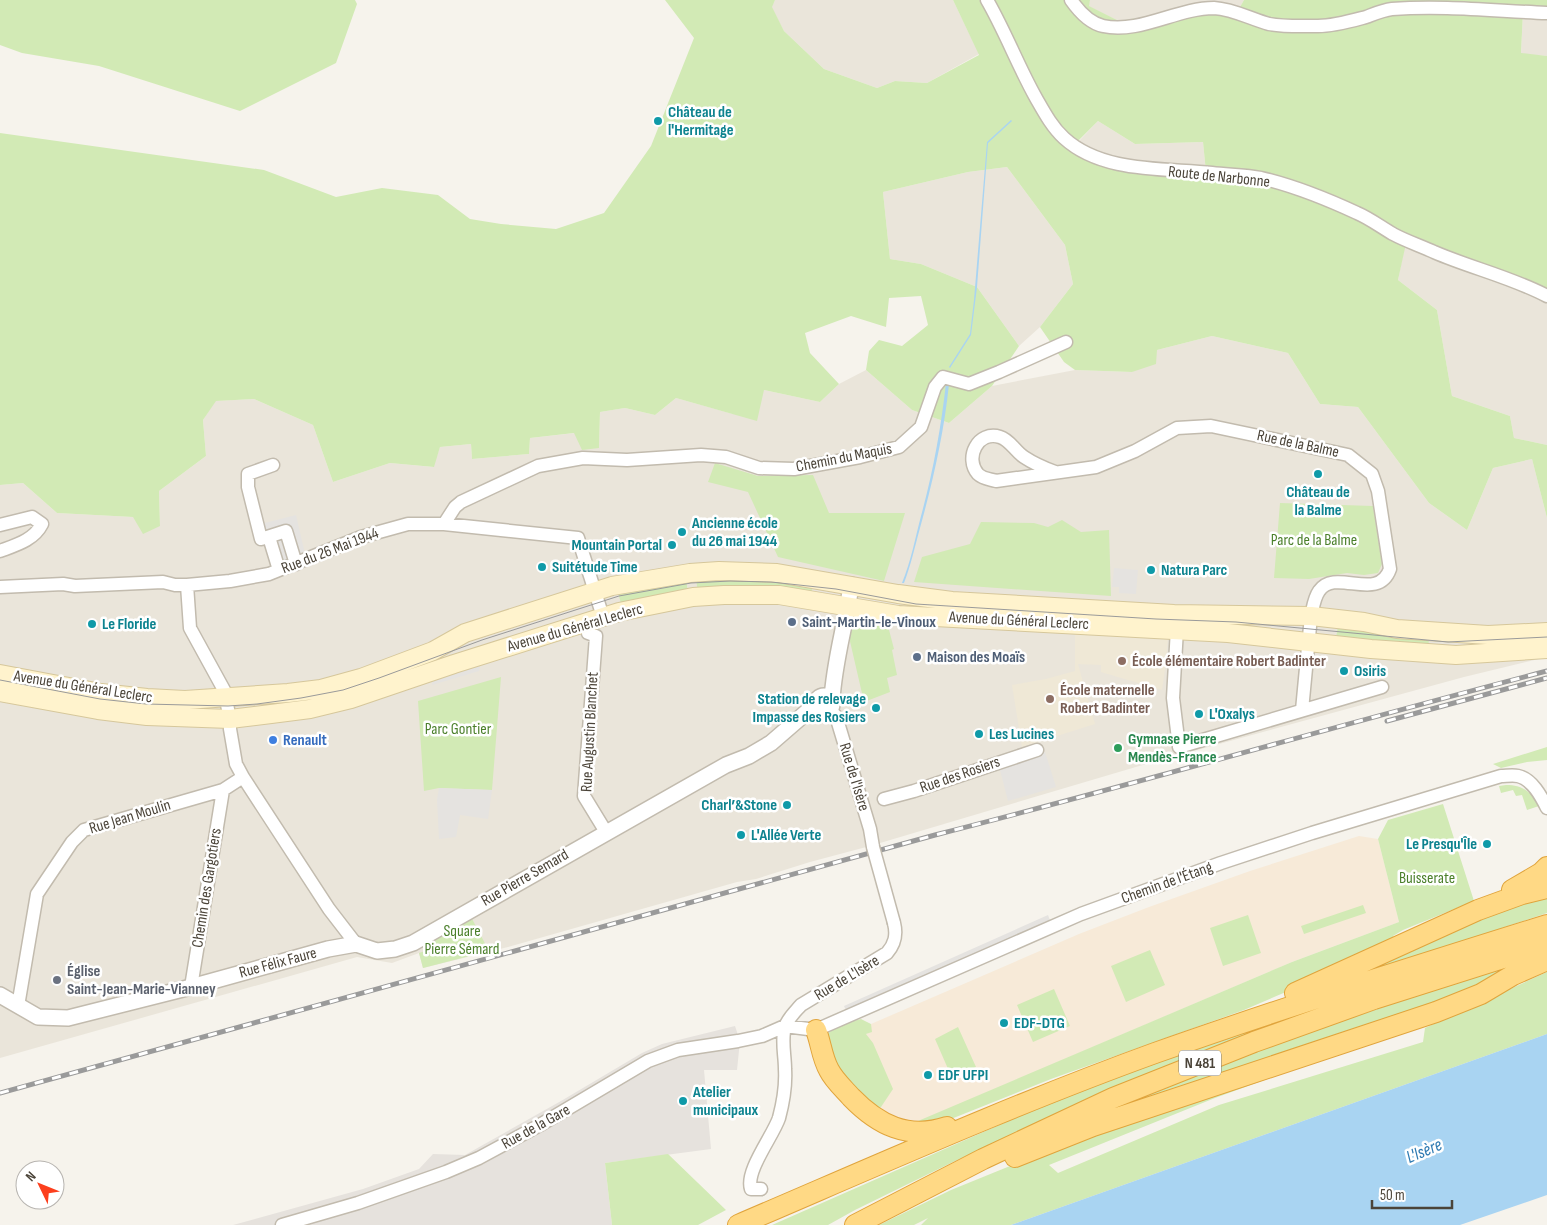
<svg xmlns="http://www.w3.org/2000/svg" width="1547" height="1225" font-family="'Sofia Sans Condensed',sans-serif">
  <rect width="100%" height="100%" fill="#f6f3ec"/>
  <path fill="#eae5da" d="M775,0H953L979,54L927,83L895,81L877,88L824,69L784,31L771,7Z
    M1090,0H1244L1240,7L1224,4L1119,21L1088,6Z
    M1523,12L1547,13V56L1521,54Z
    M1098,121L1135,144L1203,142L1206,172L1121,167L1077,143Z
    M1007,167L1065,245L1073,284L1040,327L1019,346L977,287L921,264L890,259L883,192L968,172Z
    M1406,239L1467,258L1547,293V445L1514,438L1510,416L1452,396L1437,310L1398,280Z
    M1212,336L1288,353L1320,404L1358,407L1429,503L1467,530L1493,468L1532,459L1547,518V657L1464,677L1146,764L870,846L810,862L756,879L737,882L508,947L423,968L419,953L392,963L357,957L0,1058V485L23,483L57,513L133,517L160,526L159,491L206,456L203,420L215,401L254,399L313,425L333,482L390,463L433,467L440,447L471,444L472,459L529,454L530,438L575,433L599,448L600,412L625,408L655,415L676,398L733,414L764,390L820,402L839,384L866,370L912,410L949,423L992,386L1075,370L1132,372L1157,350Z"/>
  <path fill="#f7ead8" d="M1359,836L1378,839L1399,922L1292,962L913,1124L877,1113L866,1034L871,1032V1024L1079,934L1149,907L1250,871Z"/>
  <path fill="#e6e2dd" d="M735,1026L740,1041L737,1070H704L711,1149L605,1163L612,1225H233L363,1189L419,1169L433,1154L465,1155L561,1101L642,1053L662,1044Z"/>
  <path fill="#efe8d6" d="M1075,632L1168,637L1166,663L1162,690L1101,672V665L1078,664L1095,724L1022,747L1012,685L1046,679L1075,671Z"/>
  <path fill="#d2eab5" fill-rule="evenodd" d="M0,0H355L357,4L336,63L240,111L99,66L22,53L0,45Z
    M665,0H775L772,7L784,31L824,69L877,88L895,81L927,83L979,55L953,0H1090L1089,6L1119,21L1224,4L1240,7L1244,0H1547V13L1523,12L1521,53L1547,56V293L1467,258L1407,239L1398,280L1437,310L1452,396L1510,416L1514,438L1547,445V518L1532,459L1493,468L1467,530L1429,503L1358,407L1320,404L1288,353L1212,336L1157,350L1156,364L1132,372L1075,370L1064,362L1040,327L1073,284L1065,245L1007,167L968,172L883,192L890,259L921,264L977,287L1019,346L992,386L949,423L912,410L866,370L869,351L879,340L902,346L928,325L921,296L889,298L886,327L851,316L805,333L810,353L839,384L820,402L764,390L757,421L676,398L655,415L625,408L600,412L599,448L582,450L574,433L530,438L529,454L472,459L471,444L440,447L434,467L390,463L333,482L313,425L254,399L216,401L203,420L206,456L159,491L160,526L143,534L133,517L57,513L23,483L0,485V133L264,170L336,197L382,188L438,195L470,219L501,224L556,229L604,213L651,146L694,38ZM1098,121L1135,144L1203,142L1206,172L1121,167L1077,142Z
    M715,463L758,476L813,475L829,513H905L884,581L778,557L748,492L708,482Z
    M1280,503L1373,506L1382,564L1378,573L1364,575L1347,573L1309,579L1274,578Z
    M1062,520L1081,532L1109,530L1111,596L914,582L922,557L970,544L981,522L1034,523L1048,527Z
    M686,577L688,595L622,607L617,589Z
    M696,578L813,583L811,595L698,594Z
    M851,624L888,626L894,649L892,650L897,675L887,678L890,692L864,702L849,637Z
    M1338,626L1429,638L1428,651L1336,638Z
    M501,677L492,790L439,788L424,791L418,701Z
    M1547,747V760L1527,762L1501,768L1493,764Z
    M1506,785C1523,785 1531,792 1539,806L1527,810L1522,795L1516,796L1513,790L1501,793L1499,786Z
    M1443,804L1474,901L1403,930L1393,936L1395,939L1321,977L1244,1010L1051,1079L951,1119L913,1124L918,1121L1292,962L1399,922L1378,839L1388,820Z
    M1547,894V913L1424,954L1354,974L1530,895Z
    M1363,905L1366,913L1304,934L1301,926Z
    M470,915L489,951L423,968L419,953L434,948L430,939Z
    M1248,915L1261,953L1223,966L1210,928Z
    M1150,950L1165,985L1126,1002L1111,966Z
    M1519,961L1495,982L1080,1122L1286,1040Z
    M1547,972V1034L1011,1225H921L928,1218L914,1225H879L951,1190L1052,1149L1287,1069L1289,1071L1215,1098L1049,1165L1058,1173L1219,1105L1423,1042L1425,1028Z
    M1054,989L1070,1026L1033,1042L1017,1005Z
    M1339,997L1337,1004L1099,1093L955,1161L855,1210L828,1225H772L1074,1092Z
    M861,1019L871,1024L872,1032L866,1034L873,1043L893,1089L877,1113L840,1074L825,1037C833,1026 848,1022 861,1019Z
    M958,1027L976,1067L952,1078L935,1039Z
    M668,1154L726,1210L698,1225H612L605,1163Z"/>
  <path fill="#e5e3e0" d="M296,515L305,554L272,566L267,543L257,525Z
    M1114,568L1138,570L1136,594L1119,593V587H1112Z
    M480,660L479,671L432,685L433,675Z
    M1045,752L1056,787L1008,801L999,766Z
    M439,788L492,790L488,819L460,815L456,837L439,839L437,800Z
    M1048,915L1051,923L847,1013L844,1006Z"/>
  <path fill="#a9d4f2" d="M1011,120L1012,121L988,143L977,287L971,335L950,368L949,367L970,334L974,300L987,142Z
    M946,383L949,384C944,433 933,481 920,528C915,546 911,565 904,583H902C911,561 915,539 921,516C933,472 941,428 946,383Z
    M1547,1034V1195L1460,1225H1011Z"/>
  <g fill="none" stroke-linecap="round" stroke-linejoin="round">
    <g stroke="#c2bbae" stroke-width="15">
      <path id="minor" d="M987,0C1005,31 1018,66 1036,98C1044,112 1052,127 1064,138C1102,173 1164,168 1212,173C1228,175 1245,175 1261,178C1291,185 1329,200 1357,213C1369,218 1381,227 1393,234C1406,241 1421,246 1434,252C1471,268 1511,277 1547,296
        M1071,0C1078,10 1090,23 1103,26C1140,34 1177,8 1214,8C1233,9 1251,19 1269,24C1285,27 1302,26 1318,26C1334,26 1351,21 1366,17C1374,14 1383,10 1392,9C1443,5 1496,11 1547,13
        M273,465L248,474V487L261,539L286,531L296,564
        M1055,472C1044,468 1033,463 1024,457C1015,451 1010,440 1000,437C978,430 964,458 978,474C983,479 990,479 996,481L1096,467L1135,451L1177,428L1211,426L1348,455L1372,474L1378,491L1390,569C1378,603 1335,567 1319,591C1314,598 1313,608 1311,616L1302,710
        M444,524L455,507L461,502L538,466L583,458L627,460L701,455L726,457L759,468L794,469L860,457L899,447L921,427L935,387L943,377L969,384L999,372L1066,342
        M0,525L32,517L42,524C34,540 16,545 0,551
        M269,537L279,570
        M187,585L190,628L224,690L230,719V729L236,764L243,777L329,909L356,944
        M0,587L63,584L75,586L163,582L175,585H187L230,581L269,574L361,537L408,524H444L578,538L603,617
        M1177,629L1173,698L1179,747L1382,687
        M588,632V633L596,636L584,796L606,832
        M830,710L836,716L870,829L873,847
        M884,799L914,791L1037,750
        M191,987L223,790
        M18,1006L37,894L72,842L84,830L223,790L243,777
        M761,1189H751C745,1171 773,1136 779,1118C783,1103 786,1085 785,1069C785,1055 781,1040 785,1027C788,1018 795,1012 801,1005L887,953C895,944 897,935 894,923
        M282,1225L358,1203L446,1172L479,1158L540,1125L648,1061L678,1050L738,1041L762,1036L785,1026L816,1030L1081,914L1221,863L1312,833L1501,776C1506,776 1513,775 1518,776C1532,779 1541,796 1547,808"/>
    </g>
    <g stroke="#c2bbae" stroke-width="18">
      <path id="tertiary" d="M816 704a8 8 0 1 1 16 0a8 8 0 1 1-16 0Z
        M832,700C834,661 846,624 851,585
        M0,995L38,1017L68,1018L191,987L328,949L356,944L377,951L395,949L413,943L726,765L749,756L771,743L816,704"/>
    </g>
    <g stroke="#d6c79b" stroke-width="20">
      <path id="secondary" d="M0,674L101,693L147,698L185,700L288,693L321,689L361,678L433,651L465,633L612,586L690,573L719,571L777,573L898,594L952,601L1174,614L1311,616L1364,622L1397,629L1488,635L1547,632
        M0,692L98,710L147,716L230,719L271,714L310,709L351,699L454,664L619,612L693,597L724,595H779L898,615L1228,633L1371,649L1456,655L1547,649"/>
    </g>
    <g stroke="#e0a43c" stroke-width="22">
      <path id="trunk" d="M1512,890L1541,873L1547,867
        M1295,993L1478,910L1522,894L1547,888
        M816,1030C821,1043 822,1058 829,1070C834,1080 843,1088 851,1097C878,1125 908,1140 947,1127
        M1015,1157L1093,1126L1436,1012L1481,994L1513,975L1547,960
        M738,1225C876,1166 1014,1104 1155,1053C1285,1007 1416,966 1547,925
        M855,1225L983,1159L1113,1098L1254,1042L1374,999L1547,944"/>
    </g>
    <use href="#minor" stroke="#fff" stroke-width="12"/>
    <use href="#tertiary" stroke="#fff" stroke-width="15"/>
    <use href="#secondary" stroke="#fff3cd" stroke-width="18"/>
    <use href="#trunk" stroke="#ffd985" stroke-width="20"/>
    <path stroke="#9a9a9a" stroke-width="1" d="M0,680L100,699L146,704L228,706L257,704L301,698L343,690L379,678L482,640L619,596L691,583L730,581L771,582L836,589L916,604L1156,619L1236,622L1448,642L1547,637"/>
    <g stroke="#9a9a9a" stroke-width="5">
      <path id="rail" d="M1387,721L1547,678
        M0,1093L935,835C1140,783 1342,724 1547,671"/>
    </g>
    <use href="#rail" stroke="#fff" stroke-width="3" stroke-dasharray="9" stroke-linecap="butt"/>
    <g stroke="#c2bbae" stroke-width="15" stroke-linecap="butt">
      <path id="minor-bridge" d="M873,847L894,923"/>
    </g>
    <use href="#minor-bridge" stroke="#fff" stroke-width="12"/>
  </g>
  <g fill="#0f9aa8" stroke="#fff" stroke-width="2">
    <circle cx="658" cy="121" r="5"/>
    <circle cx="1318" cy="474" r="5"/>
    <circle cx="682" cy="532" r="5"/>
    <circle cx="672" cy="545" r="5"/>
    <circle cx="542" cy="567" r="5"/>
    <circle cx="1151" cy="570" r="5"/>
    <circle cx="92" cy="624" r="5"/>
    <circle cx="1344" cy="671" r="5"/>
    <circle cx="876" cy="708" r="5"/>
    <circle cx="1199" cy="714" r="5"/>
    <circle cx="979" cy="734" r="5"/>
    <circle cx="787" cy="805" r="5"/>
    <circle cx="741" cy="835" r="5"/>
    <circle cx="1487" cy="844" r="5"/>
    <circle cx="1004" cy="1023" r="5"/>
    <circle cx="928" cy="1075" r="5"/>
    <circle cx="683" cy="1101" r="5"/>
  </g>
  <g fill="#5c6f8a" stroke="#fff" stroke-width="2">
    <circle cx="792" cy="622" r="5"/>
    <circle cx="917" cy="657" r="5"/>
  </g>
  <g fill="#8d6e63" stroke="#fff" stroke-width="2">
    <circle cx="1122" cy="661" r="5"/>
    <circle cx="1050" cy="699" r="5"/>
  </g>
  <circle fill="#3f7fe0" stroke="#fff" stroke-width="2" cx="273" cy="740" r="5"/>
  <circle fill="#2e9e5b" stroke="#fff" stroke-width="2" cx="1118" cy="748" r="5"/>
  <circle fill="#6b7280" stroke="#fff" stroke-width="2" cx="57" cy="980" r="5"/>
  <g text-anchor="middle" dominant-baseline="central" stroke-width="5" stroke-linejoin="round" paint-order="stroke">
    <rect fill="#fff" stroke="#817c74" stroke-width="1" x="1179" y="1050.5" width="42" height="25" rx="4"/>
    <g font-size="15" font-weight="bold" fill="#4b4439">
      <text x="1200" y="1063">N 481</text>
    </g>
    <g font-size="16" font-weight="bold" fill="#0d838f" stroke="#fff" text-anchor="start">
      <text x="668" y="112">Château de<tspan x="668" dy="18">l'Hermitage</tspan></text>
      <text x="1318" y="492" text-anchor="middle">Château de<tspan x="1318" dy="18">la Balme</tspan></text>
      <text x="692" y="523">Ancienne école<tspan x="692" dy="18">du 26 mai 1944</tspan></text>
      <text x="662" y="545" text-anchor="end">Mountain Portal</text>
      <text x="552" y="567">Suitétude Time</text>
      <text x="1161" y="570">Natura Parc</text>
      <text x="102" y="624">Le Floride</text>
      <text x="1354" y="671">Osiris</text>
      <text x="866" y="699" text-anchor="end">Station de relevage<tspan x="866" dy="18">Impasse des Rosiers</tspan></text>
      <text x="1209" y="714">L'Oxalys</text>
      <text x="989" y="734">Les Lucines</text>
      <text x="777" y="805" text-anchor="end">Charl’&amp;Stone</text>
      <text x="751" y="835">L'Allée Verte</text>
      <text x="1477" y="844" text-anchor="end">Le Presqu'Île</text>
      <text x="1014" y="1023">EDF-DTG</text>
      <text x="938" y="1075">EDF UFPI</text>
      <text x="693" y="1092">Atelier<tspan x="693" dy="18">municipaux</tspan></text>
    </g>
    <g font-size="16" fill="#4b4439" stroke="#fff">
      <text transform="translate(1219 177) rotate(6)">Route de Narbonne</text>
      <text transform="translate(1298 444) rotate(12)">Rue de la Balme</text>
      <text transform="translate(844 458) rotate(-11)">Chemin du Maquis</text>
      <text transform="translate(330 551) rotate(-21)">Rue du 26 Mai 1944</text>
      <text transform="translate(1019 621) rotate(3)">Avenue du Général Leclerc</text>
      <text transform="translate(575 628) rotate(-16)">Avenue du Général Leclerc</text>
      <text transform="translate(83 687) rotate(9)">Avenue du Général Leclerc</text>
      <text transform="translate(590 732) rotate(-87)">Rue Augustin Blanchet</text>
      <text transform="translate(960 775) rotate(-19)">Rue des Rosiers</text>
      <text transform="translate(854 777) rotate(73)">Rue de l'Isère</text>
      <text transform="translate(130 817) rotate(-17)">Rue Jean Moulin</text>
      <text transform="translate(525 878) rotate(-30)">Rue Pierre Semard</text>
      <text transform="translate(1167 883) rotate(-20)">Chemin de l'Étang</text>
      <text transform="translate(207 888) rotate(-81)">Chemin des Gargotiers</text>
      <text transform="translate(278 963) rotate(-15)">Rue Félix Faure</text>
      <text transform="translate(847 978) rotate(-31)">Rue de L'Isère</text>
      <text transform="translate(536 1127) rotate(-29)">Rue de la Gare</text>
    </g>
    <g font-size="16" fill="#4a7f2a" stroke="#fff">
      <text x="1314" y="540">Parc de la Balme</text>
      <text x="458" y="729">Parc Gontier</text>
      <text x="1427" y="878">Buisserate</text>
      <text x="462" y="931">Square<tspan x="462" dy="18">Pierre Sémard</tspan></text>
    </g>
    <g font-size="16" font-weight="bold" fill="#4e5e75" stroke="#fff" text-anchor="start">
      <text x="802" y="622">Saint-Martin-le-Vinoux</text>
      <text x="927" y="657">Maison des Moaïs</text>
    </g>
    <g font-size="16" font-weight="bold" fill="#785e54" stroke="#fff" text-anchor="start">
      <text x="1132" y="661">École élémentaire Robert Badinter</text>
      <text x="1060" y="690">École maternelle<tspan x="1060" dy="18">Robert Badinter</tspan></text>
    </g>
    <g font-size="16" font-weight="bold" fill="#27864d" stroke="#fff" text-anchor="start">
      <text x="1128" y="739">Gymnase Pierre<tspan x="1128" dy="18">Mendès-France</tspan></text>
    </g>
    <g font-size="16" font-weight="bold" fill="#366cbe" stroke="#fff" text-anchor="start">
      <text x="283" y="740">Renault</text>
    </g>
    <g font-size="16" font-weight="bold" fill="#5b616d" stroke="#fff" text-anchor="start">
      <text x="67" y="971">Église<tspan x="67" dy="18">Saint-Jean-Marie-Vianney</tspan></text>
    </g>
    <g font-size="18" font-style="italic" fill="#2e7ab2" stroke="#fff">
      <text transform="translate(1424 1151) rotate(-23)">L'Isère</text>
    </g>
  </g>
  <g transform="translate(40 1185) rotate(313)"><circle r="24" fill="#ffffff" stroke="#b7b4b0"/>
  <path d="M0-4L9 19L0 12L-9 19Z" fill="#fc3f1d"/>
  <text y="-8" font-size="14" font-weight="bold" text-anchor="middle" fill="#4b4439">N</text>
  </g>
  <path d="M1372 1200v8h80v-8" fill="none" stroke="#4b4439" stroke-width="2.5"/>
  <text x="1380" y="1200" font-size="15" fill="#4b4439" stroke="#ffffff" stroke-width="4" paint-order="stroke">50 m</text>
</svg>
